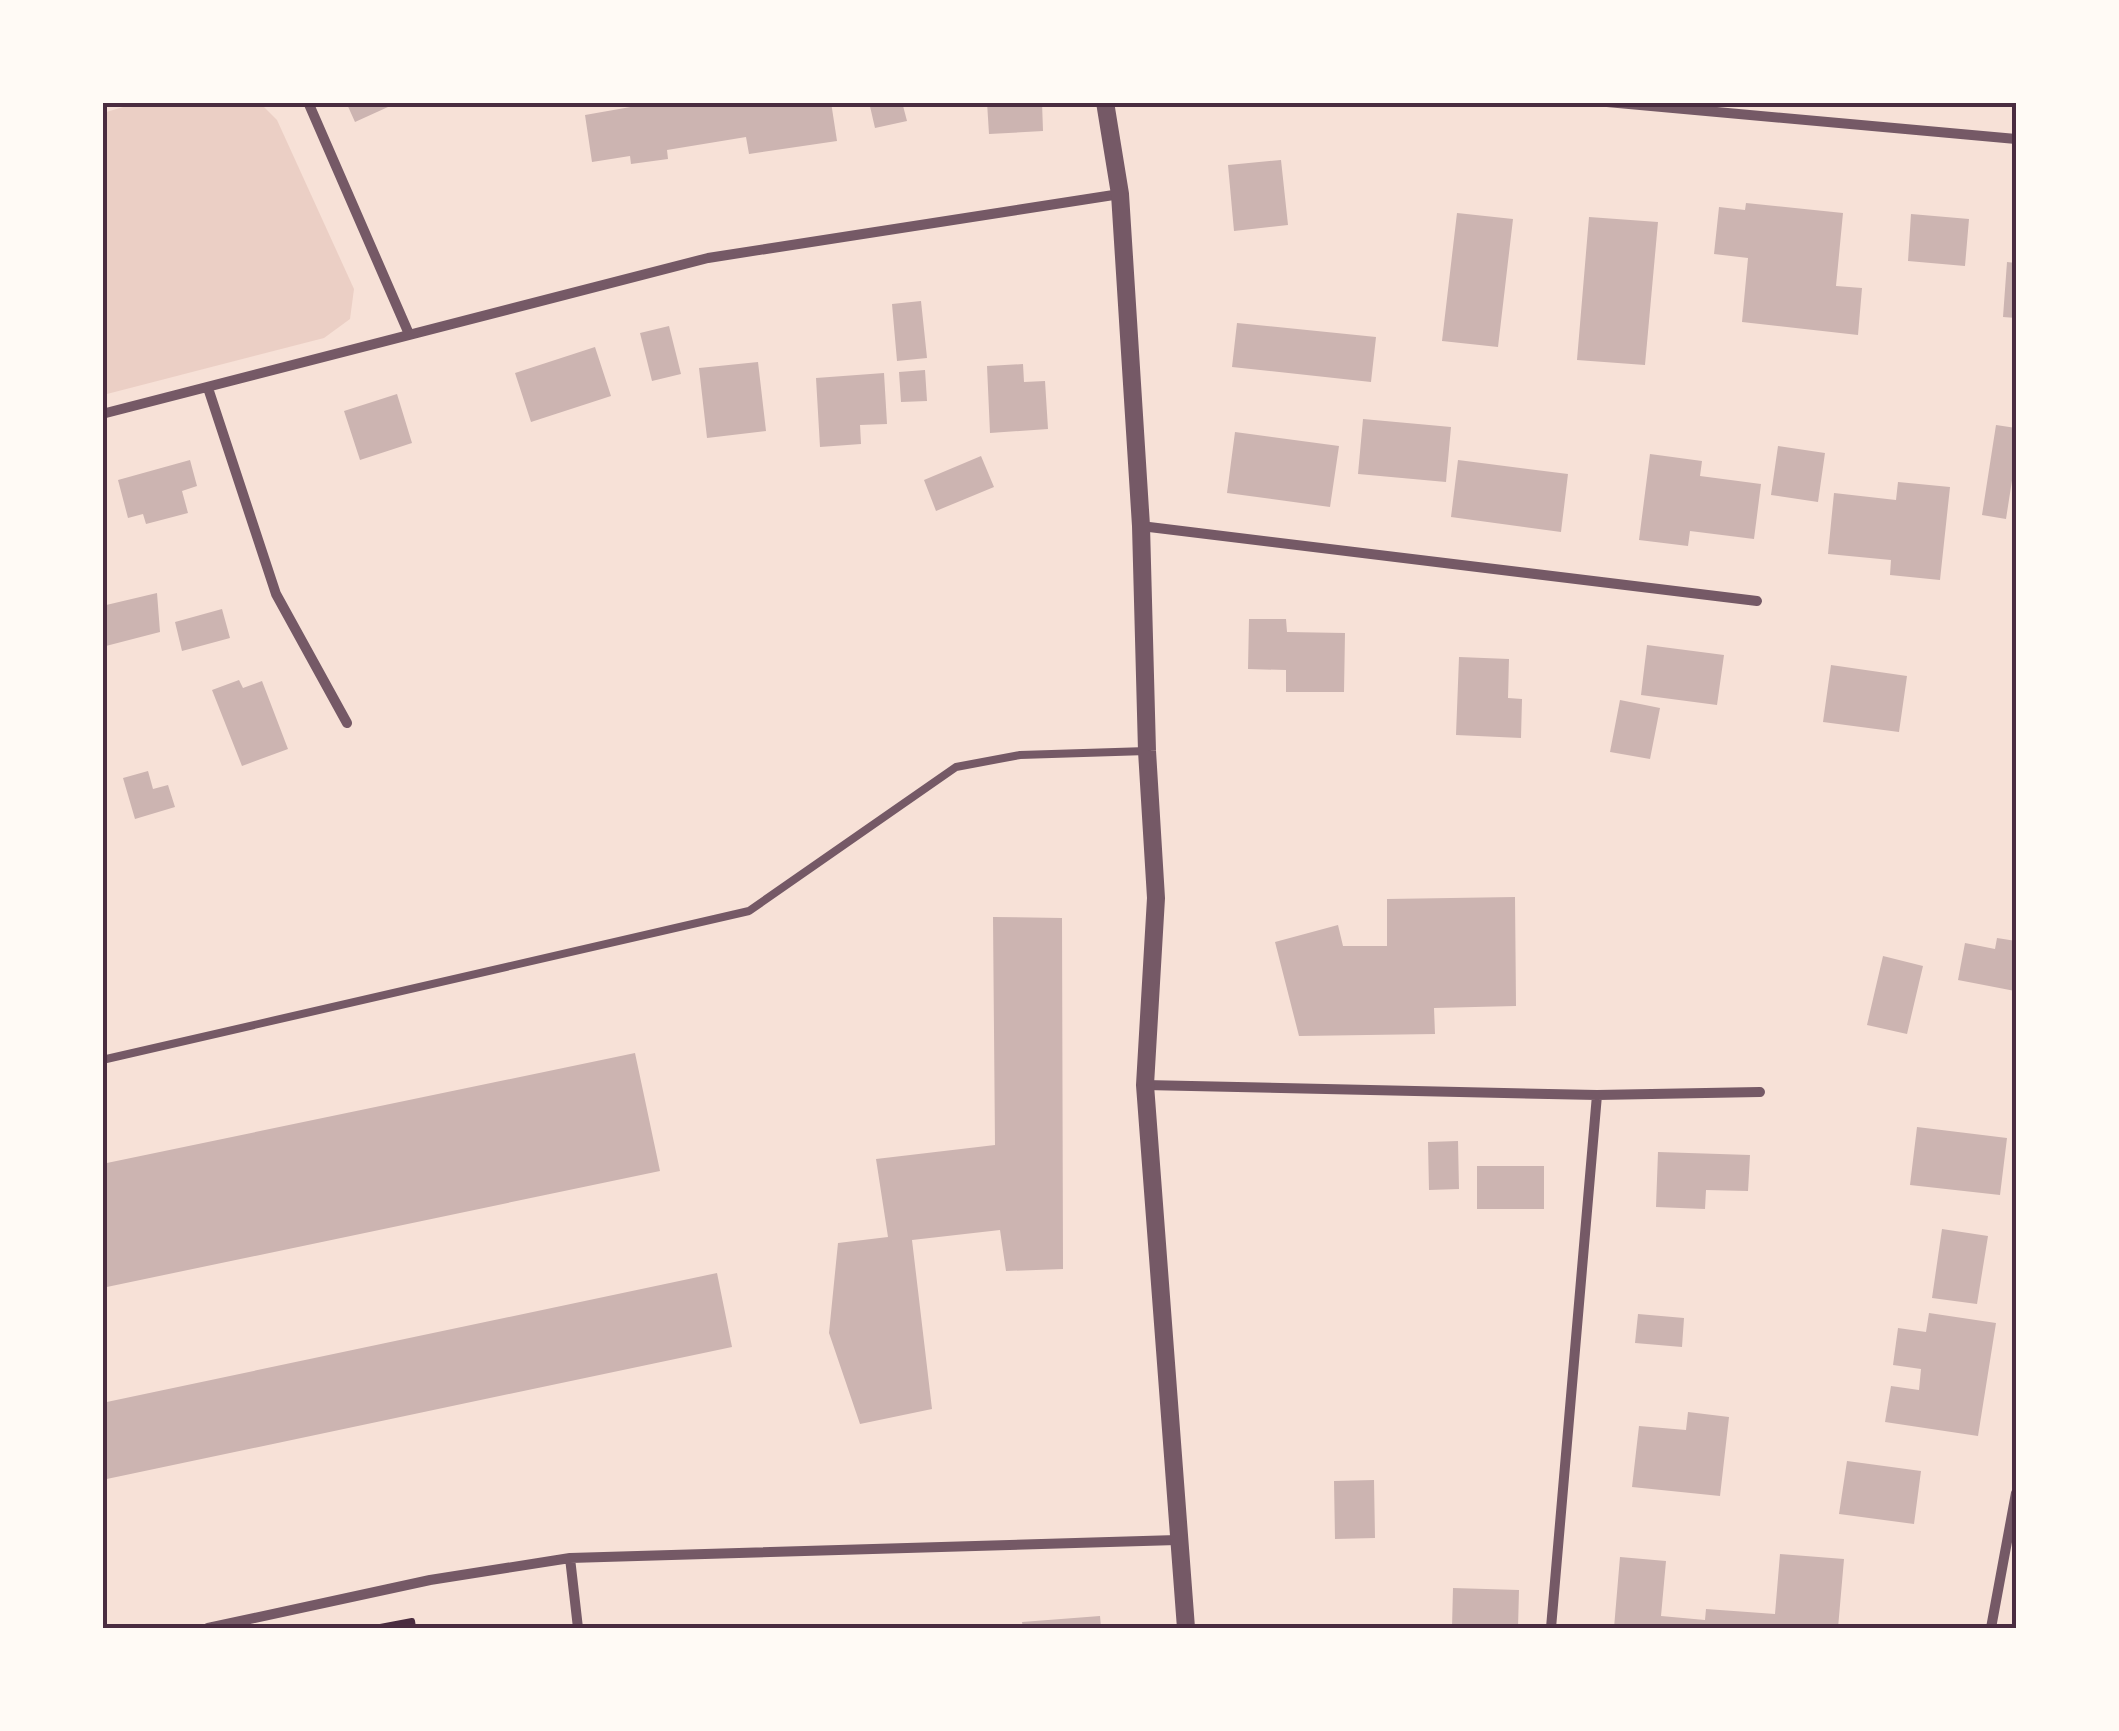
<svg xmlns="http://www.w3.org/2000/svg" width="2119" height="1731" font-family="'Golos Text',sans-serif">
  <rect width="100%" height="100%" fill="#f7e1d7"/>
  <path fill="#ebcfc5" d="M140,102L260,103L277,120L354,289L350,319L324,338L103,395V113Z"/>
  <path fill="#ccb4b1" d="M346,102H399L355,122Z
    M659,102H831L837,141L749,154L746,137L667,150L668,159L631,164L630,156L592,162L585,115Z
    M869,102H902L907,121L875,128Z
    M987,102H1042L1043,131L989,134Z
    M1281,160L1288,225L1234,231L1228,165Z
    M1746,203L1843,213L1836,286L1862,288L1858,335L1742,322L1748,258L1714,254L1719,207L1745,210Z
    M1457,213L1513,219L1498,347L1442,341Z
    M1911,214L1969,219L1965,266L1908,261Z
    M1589,217L1658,222L1645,365L1577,360Z
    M2007,262L2016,263V318L2003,317Z
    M921,301L927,358L897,361L892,304Z
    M1237,323L1376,337L1371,382L1232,367Z
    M669,326L681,374L652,381L640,333Z
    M595,347L611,396L531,422L515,373Z
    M758,362L766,431L707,438L699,368Z
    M1023,364L1024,382L1045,381L1048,429L990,433L987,366Z
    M925,370L927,401L901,402L899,372Z
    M884,373L887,424L860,425L861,444L820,447L816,378Z
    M397,394L412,443L360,460L344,411Z
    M1363,419L1451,427L1446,482L1358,474Z
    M1996,425L2016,428V475L2013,474L2006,519L1982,515Z
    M1235,432L1339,446L1330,507L1227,493Z
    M1778,446L1825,453L1818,502L1771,495Z
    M1650,454L1702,461L1700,476L1761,484L1754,539L1690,531L1688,546L1639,540Z
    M981,456L994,487L936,511L924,480Z
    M190,460L197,486L182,491L188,513L146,524L143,514L128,518L118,480Z
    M1458,460L1568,474L1561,532L1451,517Z
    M1898,482L1950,487L1940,580L1890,575L1891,560L1828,554L1834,493L1896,500Z
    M157,593L160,632L102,647V606Z
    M222,609L230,638L182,651L175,622Z
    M1249,619H1286L1287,632L1345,633L1344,692H1286V670L1248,669Z
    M1647,645L1724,655L1717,705L1641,695Z
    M1459,657L1509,659L1508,698L1522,699L1521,738L1456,735Z
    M1831,665L1907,676L1899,732L1823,722Z
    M239,680L243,688L262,681L288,749L242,766L212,690Z
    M1620,700L1660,708L1650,759L1610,752Z
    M148,771L153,789L168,785L175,807L135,819L123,778Z
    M1515,897L1516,1006L1434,1008L1435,1034L1299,1036L1275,942L1338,925L1343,946H1387V899Z
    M993,917L1062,918L1063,1269L1006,1271L1000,1230L912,1240L932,1409L860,1424L829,1333L838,1243L888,1237L876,1159L995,1145Z
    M1997,938L2016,941L2015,991L1958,980L1965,943L1995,949Z
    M1883,956L1923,966L1907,1034L1867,1025Z
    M635,1053L660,1171L102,1288V1164Z
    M1917,1127L2007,1138L2000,1195L1910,1185Z
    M1458,1141L1459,1189L1429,1190L1428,1142Z
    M1658,1152L1750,1155L1748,1191L1706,1190L1705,1209L1656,1207Z
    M1477,1166H1544V1209H1477Z
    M1942,1229L1988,1236L1977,1304L1932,1298Z
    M717,1273L732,1347L102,1480V1403Z
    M1929,1313L1996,1323L1978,1436L1885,1422L1891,1386L1919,1390L1921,1369L1893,1365L1898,1328L1926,1332Z
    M1638,1314L1684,1318L1682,1347L1635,1343Z
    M1688,1412L1729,1417L1720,1496L1632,1487L1639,1426L1686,1430Z
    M1847,1461L1921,1471L1914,1524L1839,1514Z
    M1374,1480L1375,1538L1335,1539L1334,1481Z
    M1780,1554L1844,1559L1838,1628H1614L1620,1557L1666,1561L1661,1616L1705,1620L1706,1609L1775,1614Z
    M1453,1588L1519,1590L1518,1628H1452Z
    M1100,1616L1101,1628H1023L1022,1622Z"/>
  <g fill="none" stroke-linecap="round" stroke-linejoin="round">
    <path stroke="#4a2c40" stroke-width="6" d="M2015,102L2016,103
      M375,1628L412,1621L413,1628"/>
    <path stroke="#755966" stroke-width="8" d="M102,1060L749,911L956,767L1020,755L1147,751"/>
    <path stroke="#755966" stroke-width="10" d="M308,102L409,334
      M1607,102L2016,139
      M208,388L276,594L347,723
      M102,414L708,258L1120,194
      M1141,526L1757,601
      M1145,1085L1597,1095L1760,1092
      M570,1558L578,1628
      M208,1628L430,1580L570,1558L1177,1540
      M1551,1628L1597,1095
      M1991,1628L2016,1493"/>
    <path stroke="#755966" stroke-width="18" d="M1105,102L1120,194L1141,526L1147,751L1156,898L1145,1085L1186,1628"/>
  </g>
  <rect width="2119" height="1731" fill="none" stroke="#fffaf5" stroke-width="210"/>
  <rect x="105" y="105" width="1909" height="1521" fill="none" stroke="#4a2c40" stroke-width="4"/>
</svg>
